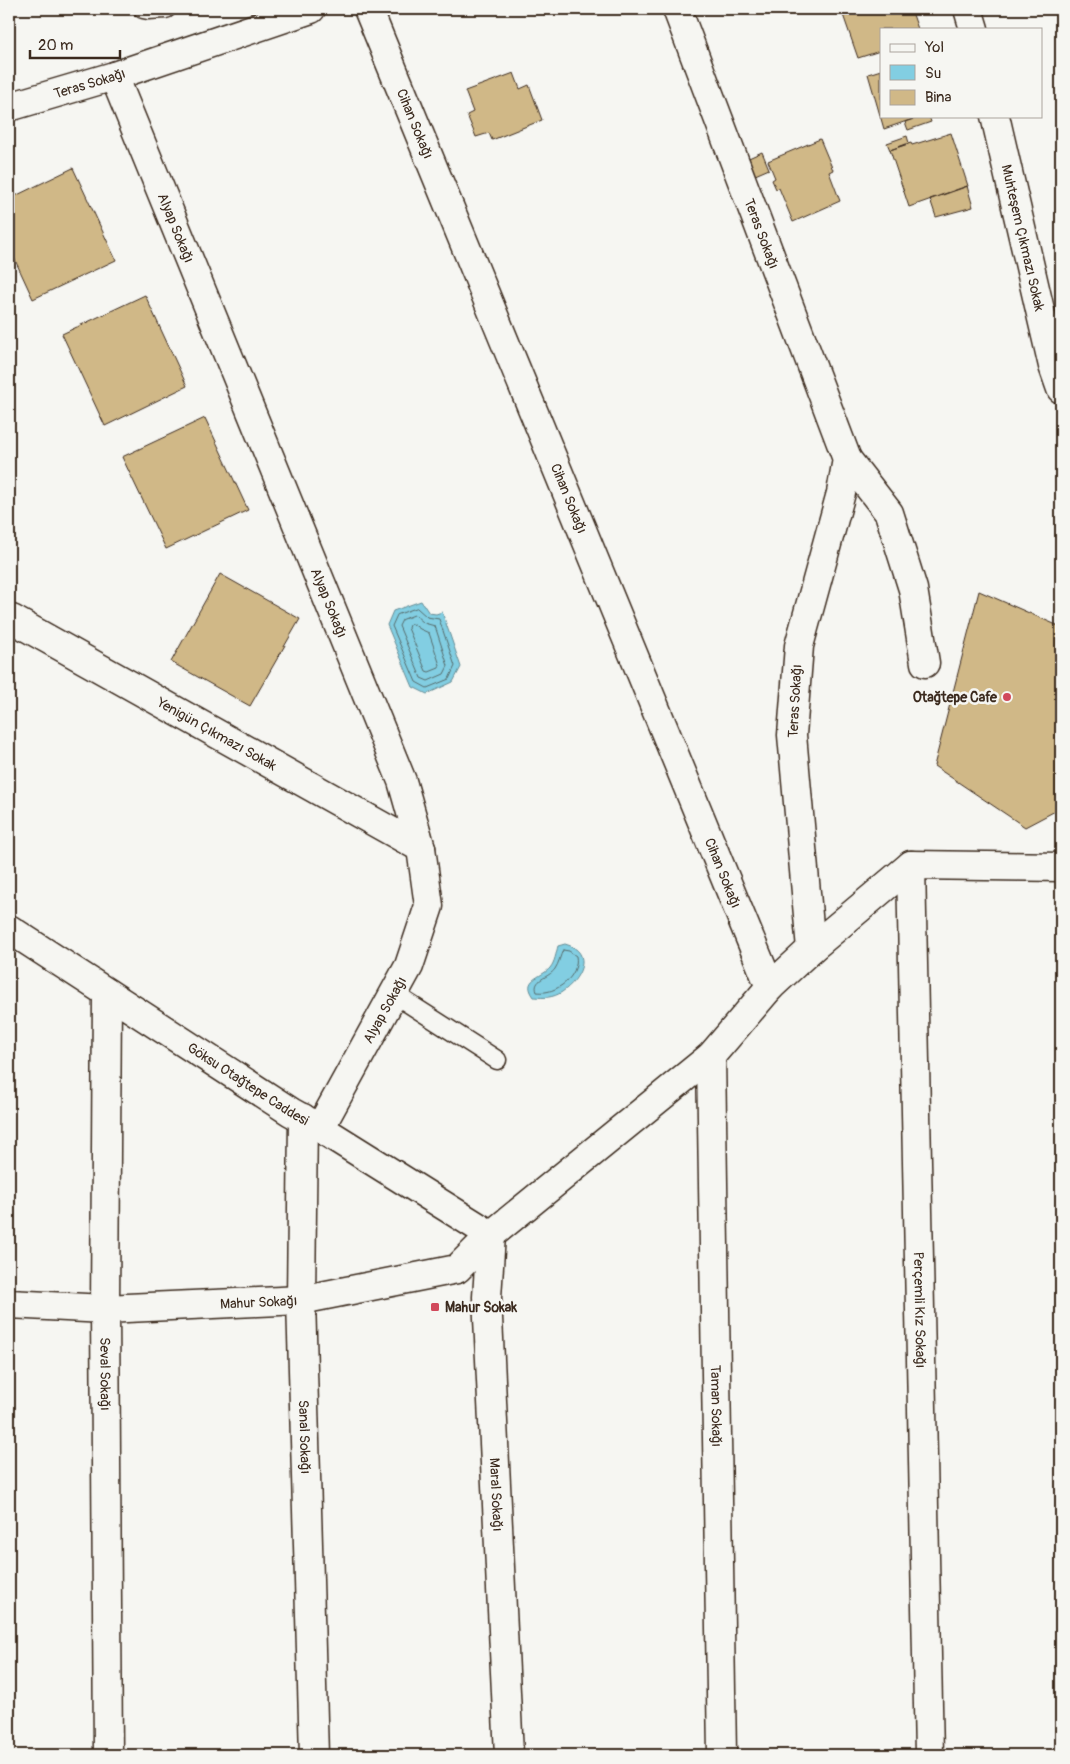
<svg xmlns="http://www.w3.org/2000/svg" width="1070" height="1764" font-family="Pangolin,sans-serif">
  <rect width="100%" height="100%" fill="#f6f6f2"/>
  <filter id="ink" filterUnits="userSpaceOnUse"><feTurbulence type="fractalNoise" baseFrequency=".02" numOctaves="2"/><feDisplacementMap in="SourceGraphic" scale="10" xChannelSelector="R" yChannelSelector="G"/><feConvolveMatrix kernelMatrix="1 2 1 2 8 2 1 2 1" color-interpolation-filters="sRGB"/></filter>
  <g filter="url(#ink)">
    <path fill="#82cee2" stroke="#668c94" d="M421,601L429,613L436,614L442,612L461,667L453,682L427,694L413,687L387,625L393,611Z
      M565,944C595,952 580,980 562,992C553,998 544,998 534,997C521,979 541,978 550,968C555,962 556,953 558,946Z"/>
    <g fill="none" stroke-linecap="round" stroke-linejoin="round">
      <path stroke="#576c6c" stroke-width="1" d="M417,608L427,617L439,619L455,666L449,679L427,688L416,682L392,626L397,615Z
        M415,615L424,623L435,626L448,666L444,674L428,681L421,678L399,626L402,620Z
        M413,624L420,629L429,633L440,665L439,668L429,672L426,671L408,628L409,625Z
        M563,950L569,951L576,956C580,976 556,995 537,992C532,979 549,978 555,969C559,963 560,956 563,950Z"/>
    </g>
    <path fill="#d0b887" stroke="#3b2a1e" d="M841,9H911L918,29H881V53L880,51L858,58Z
      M881,70V116H921L884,129L868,74Z
      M514,73L520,89L529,85L542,120L492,140L489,133L476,137L467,115L473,112L465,91Z
      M922,116H929L931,122L908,130L905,122Z
      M951,133L968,186L909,207L890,150L911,143L912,145Z
      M907,136L909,143L890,150L887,143Z
      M820,139L833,170L829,172L840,201L793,222L779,188L776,189L772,180L775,178L768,161Z
      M762,152L769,169L746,179L740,162Z
      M73,168L116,260L33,299L9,247V199Z
      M967,186L973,207L936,217L930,199Z
      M145,295L187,386L105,426L62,334Z
      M205,418L248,510L166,549L122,457Z
      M220,574L300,619L250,706L171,662Z
      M979,591L1061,627V808L1025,827L934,766Z"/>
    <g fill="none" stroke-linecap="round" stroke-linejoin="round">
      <g stroke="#3b2a1e" stroke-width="21">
        <path id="lane" d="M143,9L148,10L166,9
          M394,994L497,1060"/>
      </g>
      <g stroke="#3b2a1e" stroke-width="31">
        <g id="street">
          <path id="s1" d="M368,9L770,987"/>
          <path id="s2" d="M677,9L847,459L841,493L799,646L792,735L811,949"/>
          <path d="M968,9L974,29"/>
          <path id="s3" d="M114,76L402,781L421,848L429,906L409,966L320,1128"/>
          <path id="s4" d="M9,107L114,76L311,9"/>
          <path id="s5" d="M995,116L1053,366L1061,389"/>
          <path d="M847,459L889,513L913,589L925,663"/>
          <path id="s6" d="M12,619L421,848"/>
          <path id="s7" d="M911,865L929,1755"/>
          <path id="s8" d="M107,993L105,1309L108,1755"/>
          <path id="s9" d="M711,1056L722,1755"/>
          <path id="s10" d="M303,1118L301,1300L314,1755"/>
          <path id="s11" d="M491,1235L487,1297L509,1755"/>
          <path id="s12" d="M9,1304L105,1309L301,1300L457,1269L491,1235"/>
        </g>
      </g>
      <g stroke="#3b2a1e" stroke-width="31">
        <g id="secondary">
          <path id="s13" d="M9,929L291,1112L320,1128L491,1235L711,1056L770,987L811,949L911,865L1061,867"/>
        </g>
      </g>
      <use href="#lane" stroke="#f6f6f2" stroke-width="18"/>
      <use href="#street" stroke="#f6f6f2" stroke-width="28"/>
      <use href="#secondary" stroke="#f6f6f2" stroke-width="28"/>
    </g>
  </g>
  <g fill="#d1495b" stroke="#f6f6f2" stroke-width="2">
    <circle cx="1007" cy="697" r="5"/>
    <rect x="430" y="1302" width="10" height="10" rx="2.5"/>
  </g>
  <g text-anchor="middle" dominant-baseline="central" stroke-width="5" stroke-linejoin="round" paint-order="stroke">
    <g font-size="14" fill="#3b2a1e" stroke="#f6f6f2">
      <text stroke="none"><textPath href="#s4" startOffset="84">Teras Sokağı</textPath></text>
      <text stroke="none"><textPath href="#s1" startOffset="124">Cihan Sokağı</textPath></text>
      <text stroke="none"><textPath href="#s3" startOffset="164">Alyap Sokağı</textPath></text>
      <text stroke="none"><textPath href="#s2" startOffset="240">Teras Sokağı</textPath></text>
      <text stroke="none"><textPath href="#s5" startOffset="125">Muhteşem Çıkmazı Sokak</textPath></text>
      <text stroke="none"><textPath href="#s1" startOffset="529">Cihan Sokağı</textPath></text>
      <text stroke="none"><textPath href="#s3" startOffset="569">Alyap Sokağı</textPath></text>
      <text transform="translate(795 701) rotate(-87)">Teras Sokağı</text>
      <text stroke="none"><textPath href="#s6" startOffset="235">Yenigün Çıkmazı Sokak</textPath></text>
      <text stroke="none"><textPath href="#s1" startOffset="934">Cihan Sokağı</textPath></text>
      <text transform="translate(385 1010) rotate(-61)">Alyap Sokağı</text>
      <text stroke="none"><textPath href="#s13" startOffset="285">Göksu Otağtepe Caddesi</textPath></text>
      <text stroke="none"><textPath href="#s12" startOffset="250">Mahur Sokağı</textPath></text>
      <text stroke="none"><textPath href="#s7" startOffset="445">Perçemli Kız Sokağı</textPath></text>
      <text stroke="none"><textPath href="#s8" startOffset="381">Seval Sokağı</textPath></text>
      <text stroke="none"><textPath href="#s9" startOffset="350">Taman Sokağı</textPath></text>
      <text stroke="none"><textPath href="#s10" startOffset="319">Sanal Sokağı</textPath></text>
      <text stroke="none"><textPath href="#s11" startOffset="260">Maral Sokağı</textPath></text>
    </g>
    <g font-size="14" font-weight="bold" fill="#3b2a1e" stroke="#f6f6f2" text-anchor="end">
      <text x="997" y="697">Otağtepe Cafe</text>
      <text x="445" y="1307" text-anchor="start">Mahur Sokak</text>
    </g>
  </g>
  <rect width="1070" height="1764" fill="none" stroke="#f6f6f2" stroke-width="30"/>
  <rect x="15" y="15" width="1040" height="1734" fill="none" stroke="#3b2a1e" stroke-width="2" filter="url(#ink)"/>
  <rect x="880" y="28" width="162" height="90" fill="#f6f6f2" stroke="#aba49d"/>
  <rect x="890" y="44" width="25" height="8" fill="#f6f6f2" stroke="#aba49d"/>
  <text x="925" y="52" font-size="15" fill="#3b2a1e">Yol</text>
  <rect x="890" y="65" width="25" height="15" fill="#82cee2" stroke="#aba49d"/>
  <text x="925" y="78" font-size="15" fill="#3b2a1e">Su</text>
  <rect x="890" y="90" width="25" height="15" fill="#d0b887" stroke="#aba49d"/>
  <text x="925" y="102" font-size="15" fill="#3b2a1e">Bina</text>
  <path d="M30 50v8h90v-8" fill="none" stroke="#3b2a1e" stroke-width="2.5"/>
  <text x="38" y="50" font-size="15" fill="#3b2a1e" stroke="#f6f6f2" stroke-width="4" paint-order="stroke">20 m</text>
</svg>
